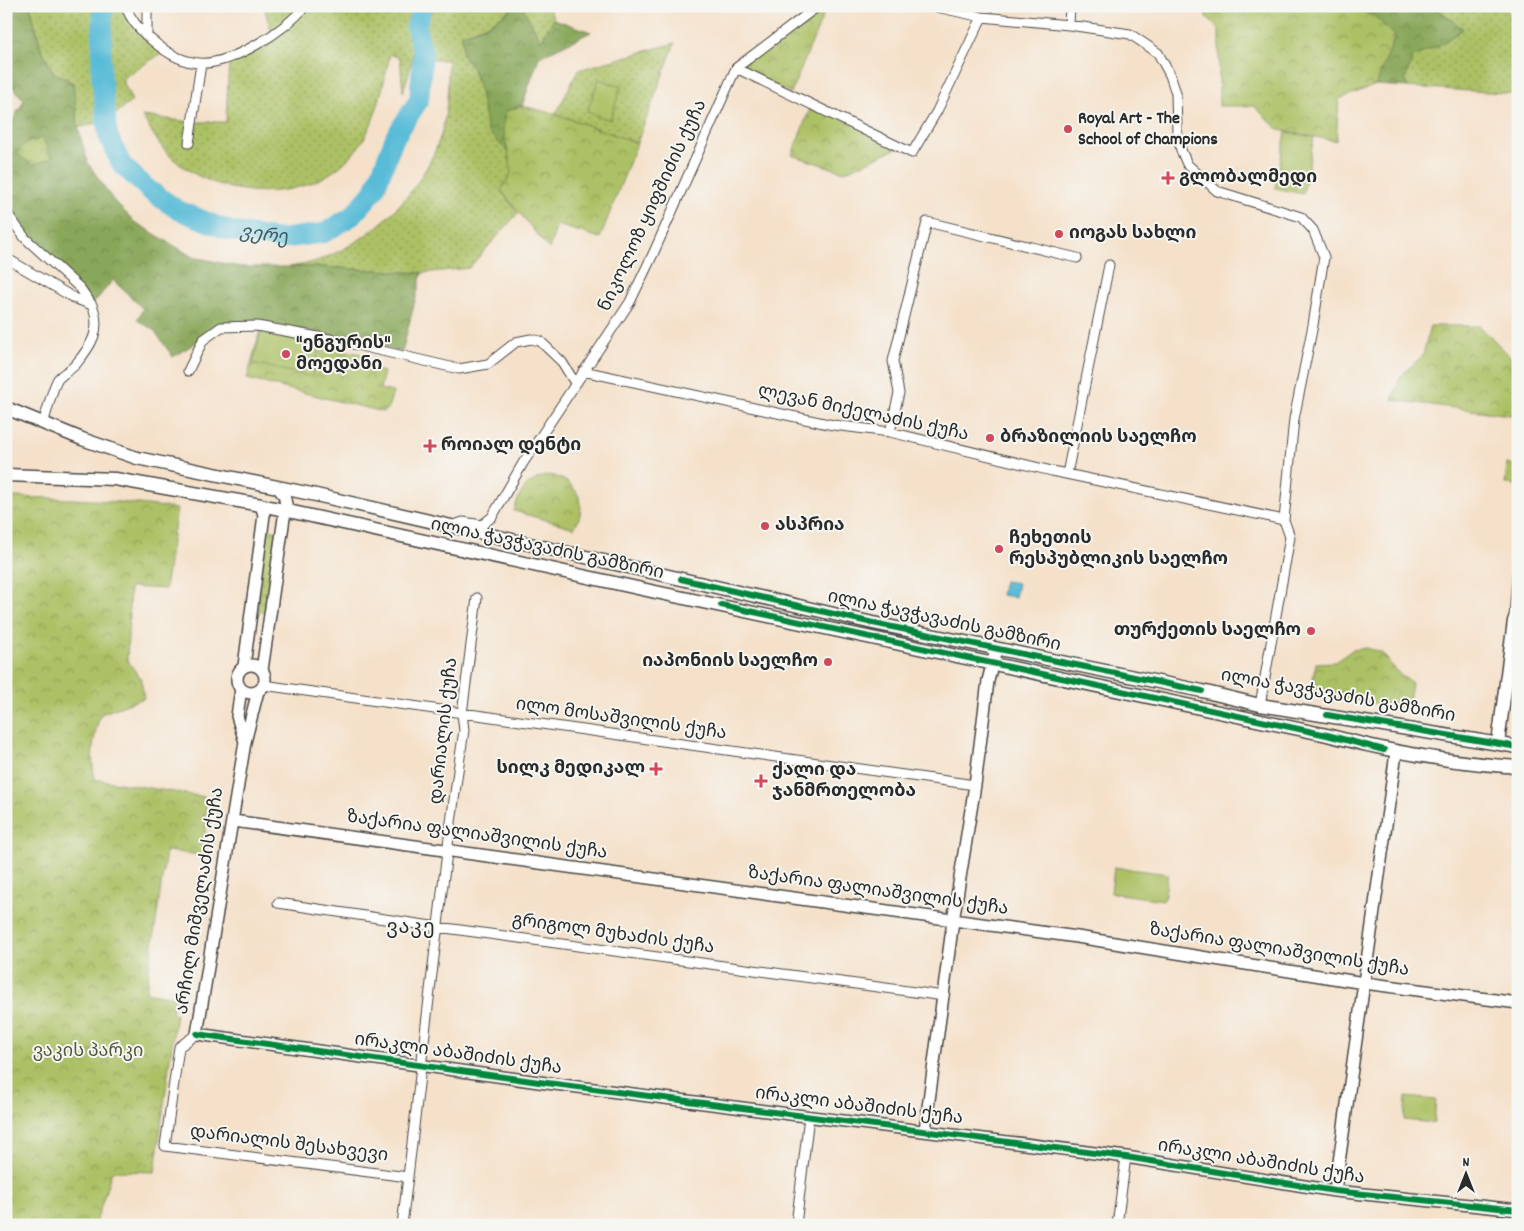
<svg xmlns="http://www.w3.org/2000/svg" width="1524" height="1231" font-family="Dekko,'Noto Sans Georgian',sans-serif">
  <defs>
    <pattern id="grass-dots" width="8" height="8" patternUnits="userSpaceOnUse" patternTransform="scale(1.25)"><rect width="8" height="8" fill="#acc165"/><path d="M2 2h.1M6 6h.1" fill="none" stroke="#8c9d53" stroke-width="1.8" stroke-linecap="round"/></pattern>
    <pattern id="forest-crowns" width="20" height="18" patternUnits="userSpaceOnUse" patternTransform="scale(1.25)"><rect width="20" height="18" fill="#89a75a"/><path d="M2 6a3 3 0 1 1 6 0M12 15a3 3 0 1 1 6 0" fill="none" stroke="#70884b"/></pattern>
    <pattern id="park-crowns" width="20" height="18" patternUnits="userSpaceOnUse" patternTransform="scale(1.25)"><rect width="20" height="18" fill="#acc165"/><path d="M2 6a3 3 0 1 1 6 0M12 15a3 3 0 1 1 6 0" fill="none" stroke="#8c9d53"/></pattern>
  </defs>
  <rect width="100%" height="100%" fill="#f6f6f2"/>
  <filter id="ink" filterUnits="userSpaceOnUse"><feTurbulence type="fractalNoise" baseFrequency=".02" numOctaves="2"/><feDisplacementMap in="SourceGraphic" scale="10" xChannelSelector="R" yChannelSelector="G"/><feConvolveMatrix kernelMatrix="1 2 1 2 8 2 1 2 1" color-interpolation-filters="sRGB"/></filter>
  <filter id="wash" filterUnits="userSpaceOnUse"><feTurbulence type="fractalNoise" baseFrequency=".0096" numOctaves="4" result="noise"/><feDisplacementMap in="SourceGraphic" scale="20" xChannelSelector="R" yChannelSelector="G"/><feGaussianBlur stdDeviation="1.12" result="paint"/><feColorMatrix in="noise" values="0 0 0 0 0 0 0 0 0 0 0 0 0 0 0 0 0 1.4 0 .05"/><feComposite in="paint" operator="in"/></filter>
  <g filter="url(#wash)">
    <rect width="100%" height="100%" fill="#f5e1ca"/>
    <path fill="url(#grass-dots)" stroke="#6c7648" d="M30,6H97C98,23 94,39 93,56C91,79 95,100 99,122L78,128L73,83L53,72L41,48Z
      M108,6H126L128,13L165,51L122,79L132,101L114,115L106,68L110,30Z
      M264,6H414C403,27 412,29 413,48C413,64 407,78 403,92L400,58L390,54C384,81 379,110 366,135C327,207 222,207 168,154C158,144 150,128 142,116L192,122H226L229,58L272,35Z
      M429,6H515C498,20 483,28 462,34L463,55L473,69L479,87L488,132L509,153L512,172L501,191L518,213L469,268L422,273L324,267H290C299,265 310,264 319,260C374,240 423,191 441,135C448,111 448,85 448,60H433L424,26Z
      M522,6H548L554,19L541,41Z
      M1420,6H1501L1518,19V94L1408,87L1405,79L1413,57L1438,46L1463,29L1440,11Z
      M675,43L637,143L556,114L578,70Z
      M267,528L278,531L267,613L257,612Z"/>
    <path fill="url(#forest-crowns)" stroke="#5a6942" d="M6,6H30L41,48L53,72L73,83L78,128L88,163L113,200L135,222L193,257L241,267H324L422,273L402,352L341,337L259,322L257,326L221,327L173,357L154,330L137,320L143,309L113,280L92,305L25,238L6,212V133L24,100L6,80Z
      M515,6H522L541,41L554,19L591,32L539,57L522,106L506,111L503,128L509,153L488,132L479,87L473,69L463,56L462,34C483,29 499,20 515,6Z
      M1345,6H1420L1440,11L1463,29L1438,46L1413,57L1405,79L1408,87L1376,85L1395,36L1373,15Z"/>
    <path fill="url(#park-crowns)" stroke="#6c7648" d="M818,6H827L791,93L736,68Z
      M1206,6H1345L1373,15L1395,36L1376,85L1339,99L1336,141L1279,130L1254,106H1219V30L1206,17Z
      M812,103L900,147L844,172L792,155Z
      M522,106L556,114L637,143L600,238L557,225L549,249L501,190L512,172L503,128L506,111Z
      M42,138L52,158L33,165L20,156L18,151L25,144Z
      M1430,326H1480L1518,364V416L1392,400L1401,376L1423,355Z
      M260,330L362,354L359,366L384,372L380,389L393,392L388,408L383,412L247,379Z
      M550,475C576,480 590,504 574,528L514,511C520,490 528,479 550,475Z
      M6,497C64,498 120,500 177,509L165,589L130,587L127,660L141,679L144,698L101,714C93,735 90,757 95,779L205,797L207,818L202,855L166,851L146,992L175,997L172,1013L176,1014L155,1172L112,1171L97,1219L98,1225H6Z
      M1367,648L1382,653L1400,675L1412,683L1408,708L1310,694L1316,663L1335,662L1352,650Z"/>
    <path fill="#acc165" stroke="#6c7648" d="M599,79L621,87L610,120L587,112Z
      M1286,132L1314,137L1303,194L1275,188Z
      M261,331L320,345L312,377L253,363Z
      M1507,464L1518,465L1517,485L1505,484Z
      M1114,867L1168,874L1164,900L1111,893Z
      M1406,1097L1436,1100L1434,1123L1404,1120Z"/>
    <path fill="#59bbd7" stroke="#427381" d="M1004,581L1018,583L1015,597L1001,595Z"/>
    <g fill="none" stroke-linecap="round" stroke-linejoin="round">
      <path stroke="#59bbd7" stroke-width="20" id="s1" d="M103,6L101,75L108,136L122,165L149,190L178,210L230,231L280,239L324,233L352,216L374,191L395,137L419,100L423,53L416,27L423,6"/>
    </g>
  </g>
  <g filter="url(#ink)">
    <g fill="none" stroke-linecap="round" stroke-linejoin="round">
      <g stroke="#494643" stroke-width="11">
        <path id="minor" d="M126,6C130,20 143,34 154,42C167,53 182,62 199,63C229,66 287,30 305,6
          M932,6L982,17L1069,25L1130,34L1158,53L1170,75L1176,93L1177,130L1181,150L1187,164L1217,191L1301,217L1313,230L1324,257L1313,325L1294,419L1284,520L1290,537L1260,705
          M1069,25L1070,6
          M147,36V6
          M736,68L912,153L937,111L982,17
          M189,143L201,64
          M6,212L25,238L80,288L92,305
          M6,258L74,298L92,305C102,329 92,345 76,364C71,370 63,373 58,379C52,388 47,412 43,424
          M188,371L203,340L221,327L257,326L335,340L459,369L488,364L516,342L531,339L540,341L562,362L575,383
          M583,371L833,425L890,432L1052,471L1284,520
          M890,432L899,393L893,361L927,222L1077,258
          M1067,474L1109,265
          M451,526L463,522L482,525L492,517L523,463L630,302L654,252L736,68L818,6
          M1514,618L1518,560
          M263,685L975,785
          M278,903L438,927L944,996
          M197,1034L179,1047L165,1146L408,1177
          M402,1225C423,1060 439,895 464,730L462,714L477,598
          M796,1225L809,1116
          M1117,1225L1126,1157"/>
      </g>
      <g stroke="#494643" stroke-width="14">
        <path id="tertiary" d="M237 679a14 14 0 1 1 28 0a14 14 0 1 1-28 0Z
          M244,666L264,515L261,505
          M262,670L286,504L284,495L277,487
          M241,689L237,716L245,742
          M258,691L245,742L197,1034L539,1082L1126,1157L1335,1191L1518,1210
          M233,821L1077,937L1364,983L1518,1003
          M925,1130L953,921L975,785L988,681L996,649
          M1335,1191L1396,753"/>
      </g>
      <g stroke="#494643" stroke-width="15">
        <path id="secondary" d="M6,408L82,439L137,458L316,495L873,623L1202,691L1260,705L1518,747
          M6,475L115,479L261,505L651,591L1327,735C1390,752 1452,763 1518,767
          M1498,743L1514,621L1518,611"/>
      </g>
      <use href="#minor" stroke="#fff" stroke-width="9"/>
      <use href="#tertiary" stroke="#fff" stroke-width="11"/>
      <use href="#secondary" stroke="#fff" stroke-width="12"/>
      <g stroke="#f6f6f2" stroke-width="9">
        <path id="cycleway" d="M681,579L873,623L1202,691
          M721,605L1327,735L1384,750
          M1327,715L1518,747
          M197,1034L539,1082L1126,1157L1335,1191L1518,1210"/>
      </g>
      <use href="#cycleway" stroke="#00873e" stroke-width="6"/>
    </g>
  </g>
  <g fill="#d1495b" stroke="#f6f6f2" stroke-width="2">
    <circle cx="1068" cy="129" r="5"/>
    <path d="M1165.5 170.5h5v5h5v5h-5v5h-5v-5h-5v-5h5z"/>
    <circle cx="1059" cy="234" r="5"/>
    <circle cx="286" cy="354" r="5"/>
    <circle cx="990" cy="438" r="5"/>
    <path d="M427.5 438.5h5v5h5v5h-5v5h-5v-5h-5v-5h5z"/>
    <circle cx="765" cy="526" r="5"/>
    <circle cx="999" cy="549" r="5"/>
    <circle cx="1311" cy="631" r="5"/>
    <circle cx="828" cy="662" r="5"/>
    <path d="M653.5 761.5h5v5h5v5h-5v5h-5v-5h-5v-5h5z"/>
    <path d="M758.5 773.5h5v5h5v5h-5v5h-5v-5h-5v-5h5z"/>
  </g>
  <g text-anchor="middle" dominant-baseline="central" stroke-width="4" stroke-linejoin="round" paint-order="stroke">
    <g font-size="18" font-weight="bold" fill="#2b2b2b" stroke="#f6f6f2" text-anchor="start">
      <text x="1078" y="119">Royal Art - The<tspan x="1078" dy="21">School of Champions</tspan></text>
      <text x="1179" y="178">გლობალმედი</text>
      <text x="1069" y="234">იოგას სახლი</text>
      <text x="296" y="344">"ენგურის"<tspan x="296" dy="21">მოედანი</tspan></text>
      <text x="1000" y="438">ბრაზილიის საელჩო</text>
      <text x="441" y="446">როიალ დენტი</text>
      <text x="775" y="526">ასპრია</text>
      <text x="1009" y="539">ჩეხეთის<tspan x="1009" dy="21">რესპუბლიკის საელჩო</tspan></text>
      <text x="1301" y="631" text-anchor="end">თურქეთის საელჩო</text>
      <text x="818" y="662" text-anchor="end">იაპონიის საელჩო</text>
      <text x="645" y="769" text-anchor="end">სილკ მედიკალ</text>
      <text x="772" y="771">ქალი და<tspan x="772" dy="21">ჯანმრთელობა</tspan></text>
    </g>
    <g font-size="18" fill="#2b2b2b" stroke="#f6f6f2">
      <text transform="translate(654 206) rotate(-65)">ნიკოლოზ ყიფშიძის ქუჩა</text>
      <text transform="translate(863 414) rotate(12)">ლევან მიქელაძის ქუჩა</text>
      <text transform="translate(547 550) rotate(12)">ილია ჭავჭავაძის გამზირი</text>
      <text transform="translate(944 622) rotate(12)">ილია ჭავჭავაძის გამზირი</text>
      <text transform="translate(1338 697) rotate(10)">ილია ჭავჭავაძის გამზირი</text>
      <text transform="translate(621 720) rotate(8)">ილო მოსაშვილის ქუჩა</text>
      <text transform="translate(445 731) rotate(-84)">დარიალის ქუჩა</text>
      <text transform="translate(477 836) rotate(8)">ზაქარია ფალიაშვილის ქუჩა</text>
      <text transform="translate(878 892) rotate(8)">ზაქარია ფალიაშვილის ქუჩა</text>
      <text transform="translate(201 901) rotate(-81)">არჩილ მიშველაძის ქუჩა</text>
      <text transform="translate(613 935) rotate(8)">გრიგოლ მუხაძის ქუჩა</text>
      <text transform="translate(1279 951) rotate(9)">ზაქარია ფალიაშვილის ქუჩა</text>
      <text transform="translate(458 1055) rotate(8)">ირაკლი აბაშიძის ქუჩა</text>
      <text transform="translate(859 1107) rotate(7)">ირაკლი აბაშიძის ქუჩა</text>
      <text transform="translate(289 1145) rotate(7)">დარიალის შესახვევი</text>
      <text transform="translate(1261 1163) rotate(9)">ირაკლი აბაშიძის ქუჩა</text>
    </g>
    <g font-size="18" fill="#52583c" stroke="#f6f6f2">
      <text x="88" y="1052">ვაკის პარკი</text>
    </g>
    <g font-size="19" font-style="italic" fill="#3b5d67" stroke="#f6f6f2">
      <text stroke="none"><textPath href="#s1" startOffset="325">ვერე</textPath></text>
    </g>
    <g font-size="20" letter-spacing="1" fill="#2b2b2b" stroke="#f6f6f2">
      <text x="411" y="929">ვაკე</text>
    </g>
  </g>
  <rect width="1524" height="1231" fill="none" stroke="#f6f6f2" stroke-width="25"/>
  <g transform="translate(1466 1174)" stroke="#f6f6f2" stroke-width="4" paint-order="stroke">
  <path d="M0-4L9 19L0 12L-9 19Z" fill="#2b2b2b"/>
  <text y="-8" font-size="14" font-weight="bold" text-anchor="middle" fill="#2b2b2b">N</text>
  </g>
</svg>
